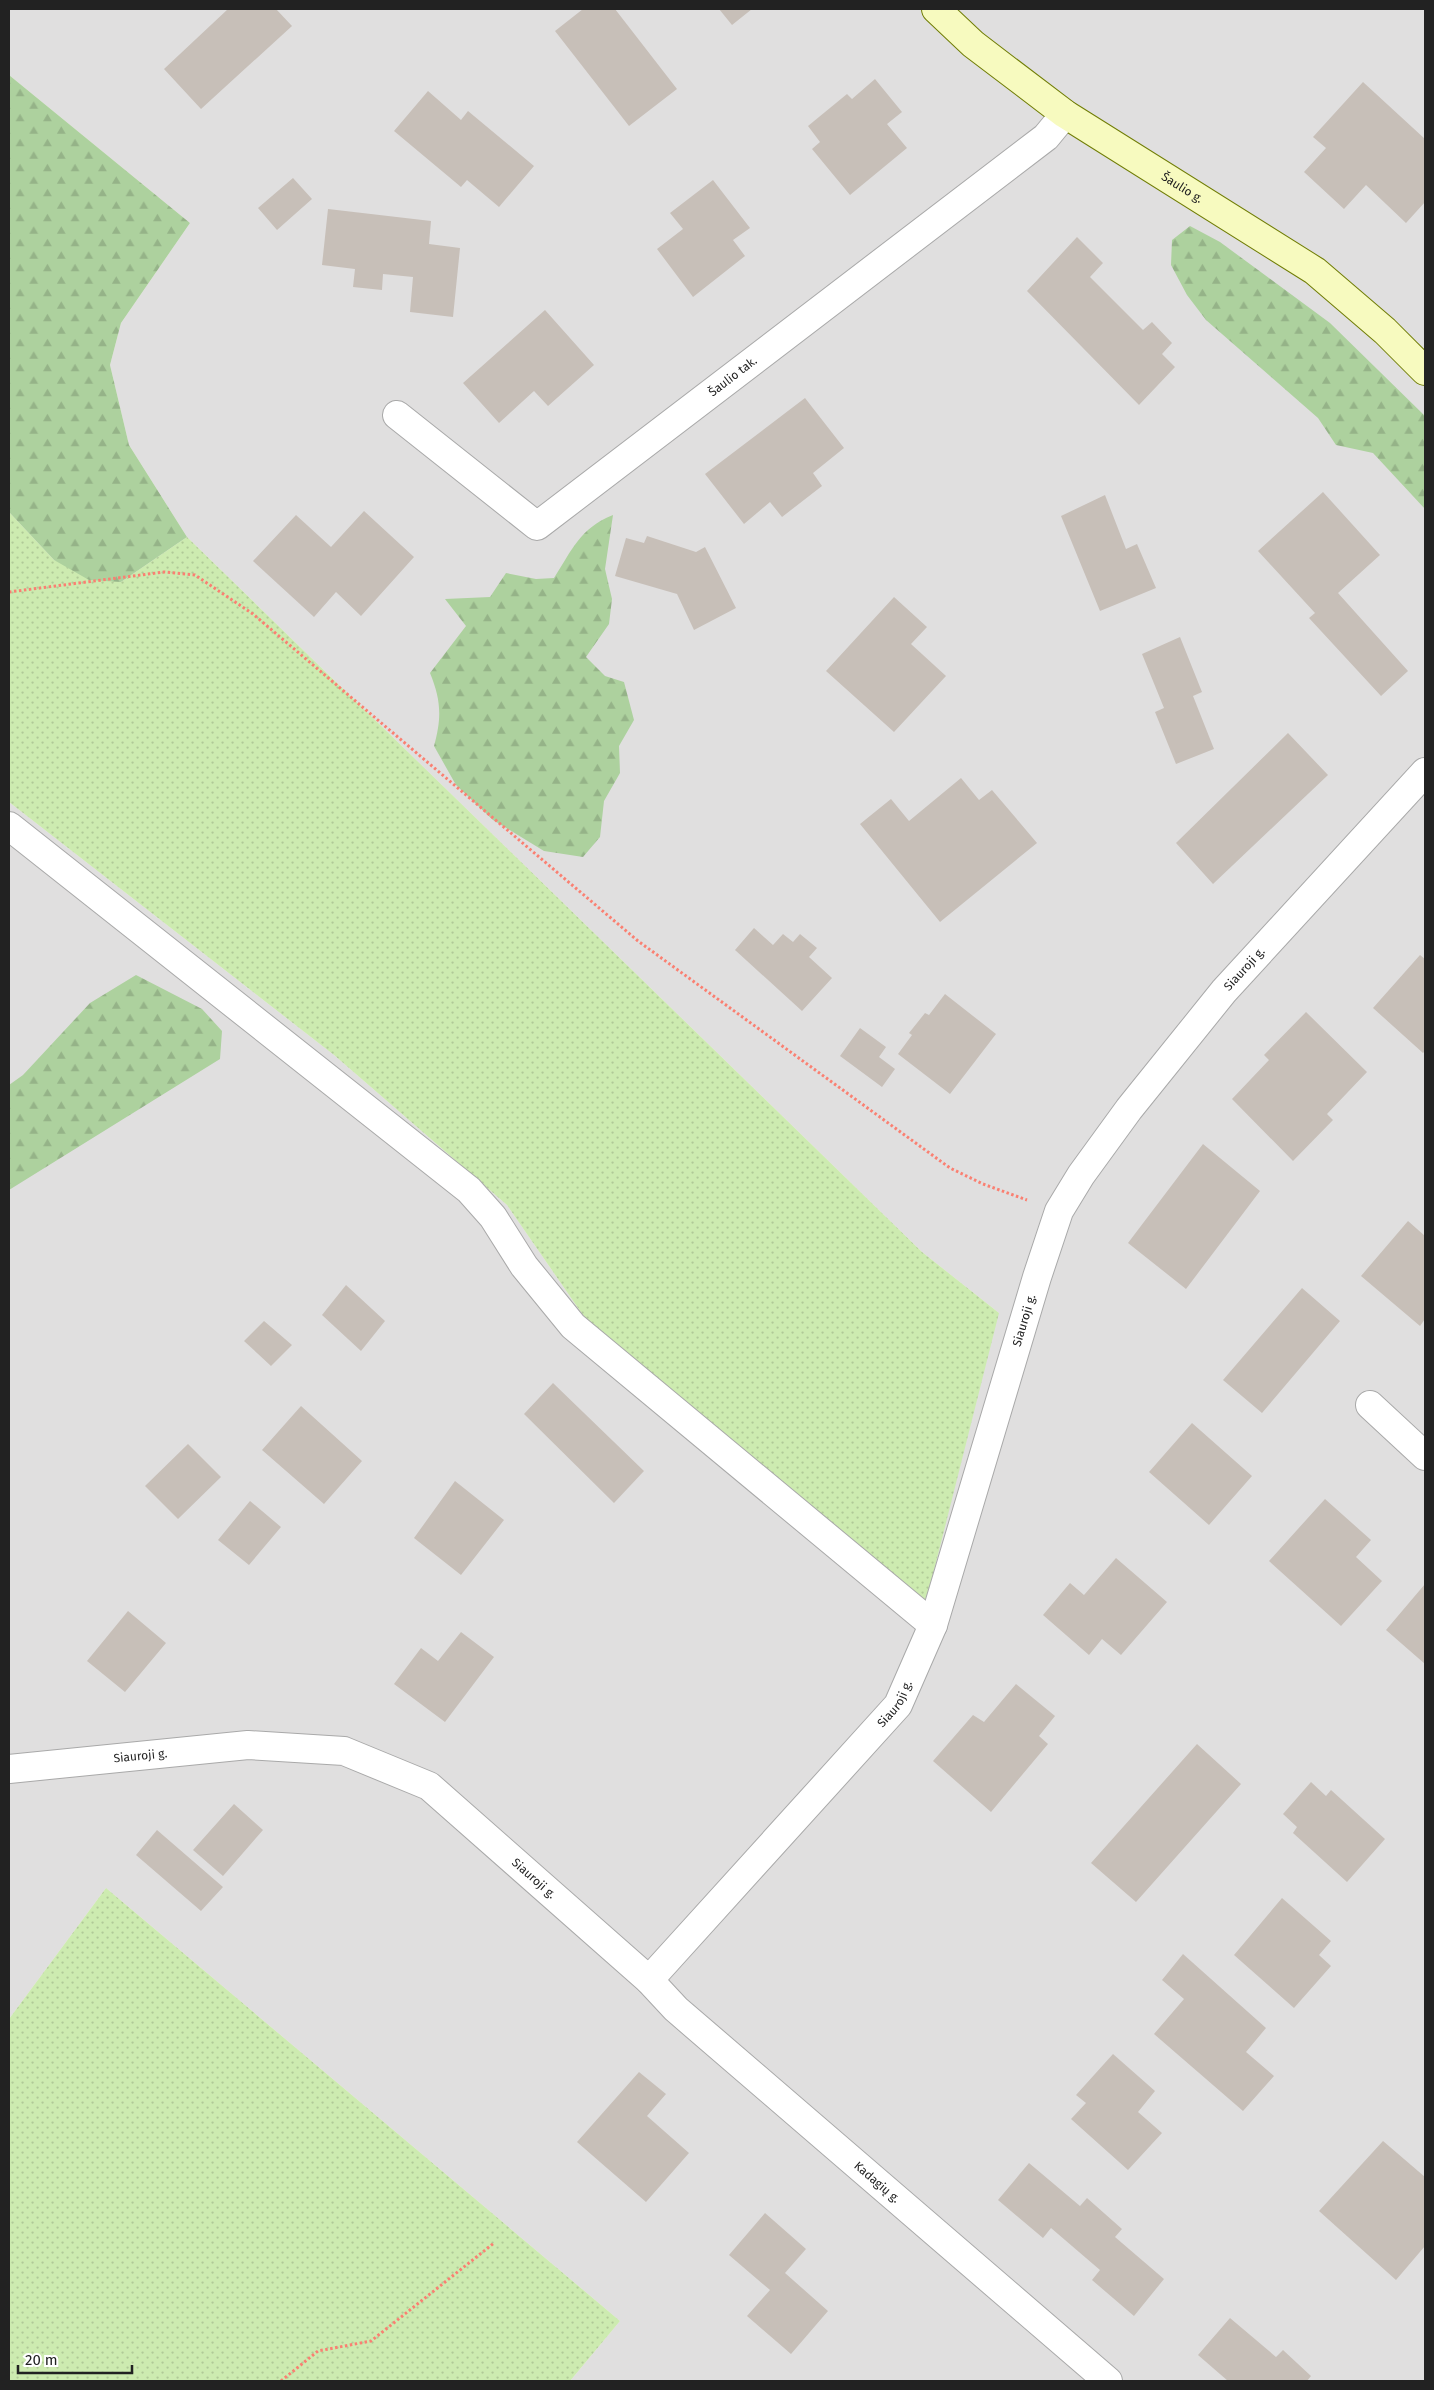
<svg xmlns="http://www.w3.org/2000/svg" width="1434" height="2390" font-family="'Fira Sans',sans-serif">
  <defs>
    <pattern id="grass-dots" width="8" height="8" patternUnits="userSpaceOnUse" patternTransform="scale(1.25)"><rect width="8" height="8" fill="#cdebb0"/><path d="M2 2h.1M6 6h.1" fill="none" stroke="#b0c997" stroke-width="1.8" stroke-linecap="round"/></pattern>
    <pattern id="forest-firs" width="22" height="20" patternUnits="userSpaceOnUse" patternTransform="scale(1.25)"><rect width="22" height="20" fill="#add19e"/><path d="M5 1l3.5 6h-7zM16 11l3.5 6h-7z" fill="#95b388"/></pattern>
  </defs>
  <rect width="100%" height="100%" fill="#f2efe9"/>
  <path fill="#e0dfdf" d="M9,9H1425V2381H570L620,2321L106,1888L9,2019V802L334,1055L507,1205L587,1321L999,1313L922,1252L187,537L129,445L110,365L121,323L190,223L9,75Z"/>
  <path fill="url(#grass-dots)" d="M9,512L54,560L121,582L187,537L922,1252L999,1313L926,1602L587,1321L507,1205L334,1055L9,802Z
    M106,1888L620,2321L570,2381H9V2019Z"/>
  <path fill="url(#forest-firs)" d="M9,75L190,223L121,323L110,365L129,445L187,537L121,582L89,580L54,560L9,512Z
    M1190,226L1220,242L1330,323L1425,416V509L1373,453L1336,445L1318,418L1206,320L1187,295L1171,265L1172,240Z
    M613,515L605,569L612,599L609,624L586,657L605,676L624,682L634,720L619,746L620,773L604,801L600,837L583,857L544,851L493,820L456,785L434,746C442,717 441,700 430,673L466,626L445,599L490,597L506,573L536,579L554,578C572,550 580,528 613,515Z
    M136,975L202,1009L222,1031L220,1059L9,1190V1085L23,1075L90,1003Z"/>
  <path fill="#c7bfb8" d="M228,9H276L292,26L201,109L164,69Z
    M583,9H615L677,89L629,126L555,31Z
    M719,9H752L732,25Z
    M875,79L902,112L887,124L907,148L850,195L812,149L820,142L808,126L847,94L852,99Z
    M1363,82L1425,139V202L1406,223L1366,185L1344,209L1304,172L1326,148L1313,137Z
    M428,91L461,120L468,111L534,166L499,207L467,180L461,187L394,131Z
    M293,178L312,199L277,230L258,208Z
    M713,180L750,228L733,240L745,256L693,297L657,249L683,229L670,213Z
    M328,209L431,221L429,244L460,248L453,317L410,312L413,277L383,274L382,290L353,287L355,269L322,265Z
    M1077,237L1103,263L1090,277L1143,330L1152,322L1172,343L1162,354L1175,367L1139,405L1027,291Z
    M545,310L594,365L548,406L534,391L499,423L463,383Z
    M805,398L844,448L813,473L822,486L782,517L770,502L744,524L705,474Z
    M1323,492L1380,555L1338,593L1408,671L1381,696L1309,618L1315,613L1258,551Z
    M1105,495L1126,549L1137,544L1156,588L1100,611L1061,516Z
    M364,511L414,557L361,616L336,592L314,617L253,561L296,515L331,547Z
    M647,536L696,552L705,547L736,608L694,630L677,594L615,576L626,538L644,543Z
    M894,597L927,627L911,644L946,676L894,732L826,671Z
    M1180,637L1202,692L1193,696L1214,749L1176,764L1155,712L1164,708L1142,654Z
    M1288,733L1328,775L1213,884L1176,843Z
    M961,778L979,800L992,790L1037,843L940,922L860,824L891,799L909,821Z
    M754,928L773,945L783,934L793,942L800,934L817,948L809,957L832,978L802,1011L735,950Z
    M1420,955L1425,959V1051L1423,1053L1373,1008Z
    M945,994L996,1034L950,1094L898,1054L912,1035L909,1033L925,1013L929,1015Z
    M1306,1012L1367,1072L1327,1114L1333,1120L1293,1161L1232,1099L1269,1060L1264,1055Z
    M860,1028L886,1047L879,1057L895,1069L882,1087L840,1056Z
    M1203,1144L1260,1191L1186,1289L1128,1243Z
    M1408,1221L1425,1236V1319L1420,1326L1361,1276Z
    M346,1285L385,1321L361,1351L322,1315Z
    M1302,1288L1340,1321L1262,1413L1223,1380Z
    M264,1321L292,1345L271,1366L244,1341Z
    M553,1383L644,1471L614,1503L524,1414Z
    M301,1406L362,1461L324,1504L262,1450Z
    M1192,1423L1252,1476L1209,1525L1149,1472Z
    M188,1444L221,1477L178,1519L145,1486Z
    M455,1481L504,1520L461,1575L414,1538Z
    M1325,1499L1371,1540L1356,1557L1382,1581L1341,1626L1269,1561Z
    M250,1501L281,1527L249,1565L218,1540Z
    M1116,1558L1167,1602L1121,1655L1102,1639L1089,1655L1043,1615L1070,1583L1084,1595Z
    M1425,1584V1664L1386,1630Z
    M128,1611L166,1643L125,1692L87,1661Z
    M461,1632L494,1657L445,1722L394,1684L421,1648L438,1661Z
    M1016,1684L1055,1716L1039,1736L1048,1744L991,1812L933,1761L973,1715L984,1722Z
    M1197,1744L1241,1784L1136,1902L1091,1863Z
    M1311,1782L1326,1796L1331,1790L1385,1839L1347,1882L1293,1833L1297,1827L1283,1814Z
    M234,1804L263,1830L223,1876L193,1850Z
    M157,1830L223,1887L201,1911L136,1855Z
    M1282,1898L1331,1941L1319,1955L1331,1966L1294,2008L1234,1955Z
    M1183,1954L1266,2028L1246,2052L1274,2076L1243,2111L1154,2034L1184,1999L1162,1980Z
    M1113,2054L1155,2091L1138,2112L1162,2133L1128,2170L1071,2119L1086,2103L1076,2095Z
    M639,2072L666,2094L647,2116L689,2153L646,2202L577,2142Z
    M1383,2141L1425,2177V2246L1396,2280L1319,2211Z
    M1029,2163L1080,2206L1087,2198L1122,2229L1115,2237L1164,2279L1134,2316L1092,2280L1100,2270L1051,2228L1043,2238L998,2200Z
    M765,2213L806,2249L785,2273L828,2311L791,2354L747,2316L770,2290L729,2255Z
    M1230,2318L1276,2357L1283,2350L1311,2376L1307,2381H1228L1198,2355Z"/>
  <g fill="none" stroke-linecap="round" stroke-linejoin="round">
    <g stroke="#a9a9a9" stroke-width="30">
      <g id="street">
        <path id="s1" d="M397,415L537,526L1046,137L1065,114"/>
        <path d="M9,826L469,1190L493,1217L524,1266L573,1326L933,1625"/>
        <path d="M1370,1405L1425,1456"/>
        <path id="s2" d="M9,1769L248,1745L344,1751L429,1786L649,1980L898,1705L933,1625L1037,1277L1059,1211L1081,1175L1129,1109L1224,991L1425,772"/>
        <path id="s3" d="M649,1980L676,2009L1108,2381"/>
      </g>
    </g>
    <g stroke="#707d05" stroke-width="30">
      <g id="secondary">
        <path id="s4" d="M936,9L973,44L1065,114L1315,271L1385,331L1425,371"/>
      </g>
    </g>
    <path stroke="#fa8072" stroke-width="3" stroke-dasharray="2.5 2.5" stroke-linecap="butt" d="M9,592L164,572L195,575L253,614L638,941L950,1168L983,1184L1027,1200
      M281,2381L318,2351L371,2341L494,2243"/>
    <use href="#street" stroke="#fff" stroke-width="28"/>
    <use href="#secondary" stroke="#f7fabf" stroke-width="28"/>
  </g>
  <g text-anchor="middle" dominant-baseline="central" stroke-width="4.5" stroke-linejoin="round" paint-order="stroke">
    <g font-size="12" fill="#222" stroke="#fff">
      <text stroke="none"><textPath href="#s4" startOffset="305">Šaulio g.</textPath></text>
      <text stroke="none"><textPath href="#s1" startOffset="425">Šaulio tak.</textPath></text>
      <text stroke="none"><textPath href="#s2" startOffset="1918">Siauroji g.</textPath></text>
      <text stroke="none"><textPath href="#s2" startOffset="1498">Siauroji g.</textPath></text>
      <text stroke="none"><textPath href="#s2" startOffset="1092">Siauroji g.</textPath></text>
      <text stroke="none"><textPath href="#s2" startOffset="132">Siauroji g.</textPath></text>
      <text stroke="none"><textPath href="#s2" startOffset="568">Siauroji g.</textPath></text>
      <text stroke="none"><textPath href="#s3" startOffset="305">Kadagių g.</textPath></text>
    </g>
  </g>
  <rect width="1434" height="2390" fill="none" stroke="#222222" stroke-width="20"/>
  <path d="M18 2365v8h114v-8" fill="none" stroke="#222222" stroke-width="2.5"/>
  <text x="25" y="2365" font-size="15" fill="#222222" stroke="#ffffff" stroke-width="4" paint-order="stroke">20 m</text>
</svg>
